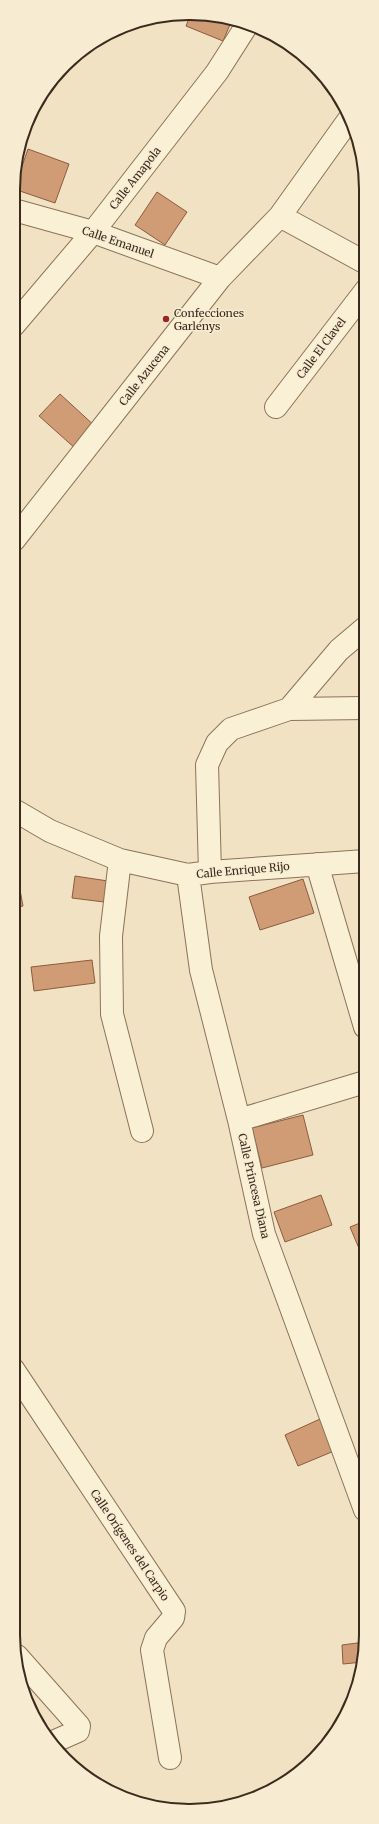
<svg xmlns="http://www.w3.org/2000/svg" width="379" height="1824" font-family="Merriweather,serif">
  <rect width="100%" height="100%" fill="#f0e2c2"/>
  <path fill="#d09c76" stroke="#8b5c3d" d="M212,14L232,20L223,41L186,26L190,16Z
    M28,149L69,164L55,203L14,189Z
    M157,192L187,212L165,245L135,225Z
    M60,394L97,428L77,450L39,416Z
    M14,858L23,906L14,908Z
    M75,876L108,881L104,902L72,898Z
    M303,879L314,913L260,930L249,897Z
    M92,960L95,983L34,991L31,967Z
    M303,1115L313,1155L262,1168L252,1128Z
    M321,1195L332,1225L285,1242L274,1212Z
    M365,1221V1258H363L350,1227Z
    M320,1419L334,1451L298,1466L285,1435Z
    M365,1642L363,1662L343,1664L342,1645Z"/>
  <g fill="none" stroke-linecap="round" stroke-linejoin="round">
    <g stroke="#8b7358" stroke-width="24">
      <path id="minor" d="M14,210L93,232L220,278
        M280,216L366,263
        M14,325L93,232L217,72L247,25
        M276,407L366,290
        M14,540L220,278L280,216L350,118
        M289,709L339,650L365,628
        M14,810L50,831L120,860L188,875L210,872L365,861
        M120,860L111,936L112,1014L142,1131
        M317,864L365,1027
        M210,872L207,765L217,743L231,729L289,709L365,708
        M188,875L201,970L239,1120L264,1234L365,1510
        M239,1120L365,1082
        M13,1369L174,1611L173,1618L156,1638L152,1650L170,1758
        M17,1656L79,1726L78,1731L53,1742"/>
    </g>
    <use href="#minor" stroke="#faf0d6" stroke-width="22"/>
  </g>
  <circle fill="#9c2526" stroke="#f7ecd2" stroke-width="1.5" cx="166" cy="319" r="4"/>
  <g text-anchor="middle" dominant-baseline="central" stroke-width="3" stroke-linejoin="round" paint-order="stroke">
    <g font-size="11" fill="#3a2b1d" stroke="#f7ecd2">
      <text transform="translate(135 178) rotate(-52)">Calle Amapola</text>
      <text transform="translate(118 242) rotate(19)">Calle Emanuel</text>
      <text transform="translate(321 348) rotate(-53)">Calle El Clavel</text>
      <text transform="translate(144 375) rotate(-52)">Calle Azucena</text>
      <text transform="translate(243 870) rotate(-5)">Calle Enrique Rijo</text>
      <text transform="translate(254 1186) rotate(77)">Calle Princesa Diana</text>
      <text transform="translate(130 1545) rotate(56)">Calle Orígenes del Carpio</text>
    </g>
    <g font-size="11" fill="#3a2b1d" stroke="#f7ecd2" text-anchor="start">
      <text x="174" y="313">Confecciones<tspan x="174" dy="13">Garlenys</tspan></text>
    </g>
  </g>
  <path d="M0 0H379V1824H0ZM189 20H190A169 169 0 0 1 359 189V1635A169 169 0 0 1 190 1804H189A169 169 0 0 1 20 1635V189A169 169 0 0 1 189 20Z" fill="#f7ecd2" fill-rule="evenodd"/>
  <path fill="none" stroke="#3a2b1d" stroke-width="2" d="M189 20H190A169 169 0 0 1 359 189V1635A169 169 0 0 1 190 1804H189A169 169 0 0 1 20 1635V189A169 169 0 0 1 189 20Z"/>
</svg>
